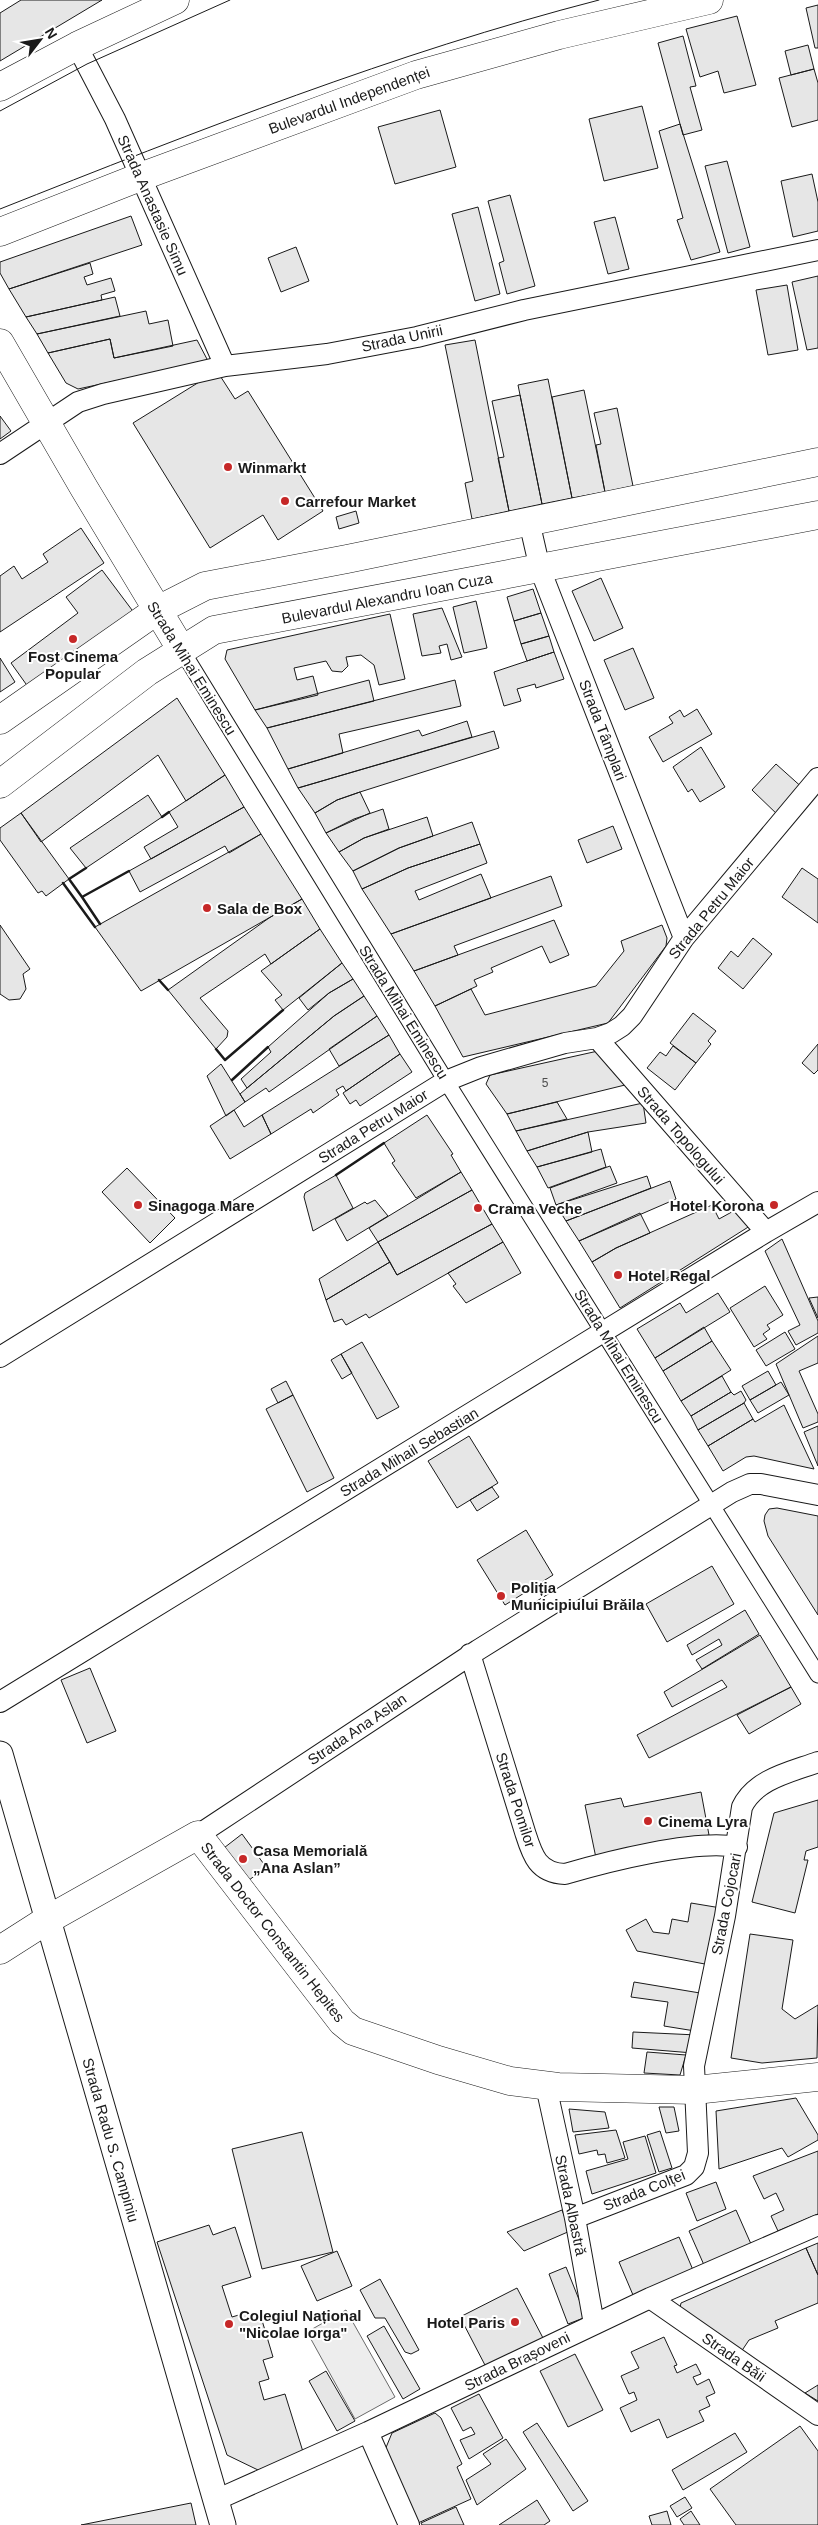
<svg xmlns="http://www.w3.org/2000/svg" width="818" height="2525" font-family="Helvetica,sans-serif">
  <rect width="100%" height="100%" fill="#fff"/>
  <path fill="#ededed" stroke="#6a6a6a" d="M346,2310L395,2397L355,2419L307,2332Z"/>
  <path fill="#e6e6e6" stroke="#1a1a1a" d="M21,0H102L0,61V13Z
    M818,5V48H815L806,8Z
    M737,16L756,85L724,93L718,71L700,77L686,29Z
    M683,36L696,86L690,87L702,130L683,135L658,43Z
    M808,45L814,69L791,75L785,51Z
    M814,69L818,83V120L792,127L779,78Z
    M642,106L658,168L604,181L589,119Z
    M440,110L456,167L395,184L378,127Z
    M680,124L720,252L691,260L677,220L683,218L659,131Z
    M727,161L750,247L728,253L705,166Z
    M812,174L818,202V231L793,237L781,181Z
    M510,195L535,286L507,294L499,263L504,261L488,201Z
    M478,207L500,294L475,301L452,214Z
    M131,216L142,245L9,289L0,273V262Z
    M615,217L629,269L608,274L594,222Z
    M296,247L309,281L281,292L268,258Z
    M90,263L93,274L84,277L87,285L111,278L115,291L101,295L102,300L26,317L9,289Z
    M818,276V348L807,350L792,282Z
    M787,285L798,350L768,355L756,290Z
    M115,297L120,316L37,334L26,317Z
    M146,311L149,324L168,320L173,346L114,358L110,339L48,353L37,334Z
    M110,339L114,358L197,340L208,361L78,389L66,383L48,353Z
    M475,340L509,511L472,519L465,483L473,481L445,345Z
    M217,371L235,399L248,391L323,511L278,540L263,515L210,548L133,423Z
    M548,379L572,498L542,504L518,385Z
    M584,390L605,492L572,498L552,397Z
    M520,395L542,504L509,511L498,458L504,457L492,401Z
    M617,408L633,486L605,492L596,445L601,444L594,413Z
    M0,416L11,431L0,439Z
    M356,511L359,523L339,529L336,517Z
    M81,528L104,563L0,632V576L14,566L22,579L48,562L43,554Z
    M102,570L135,614L31,691L11,663L78,613L66,597Z
    M601,578L623,628L594,641L572,591Z
    M533,589L541,613L514,621L507,597Z
    M476,601L487,648L464,653L453,607Z
    M442,608L462,657L451,660L447,644L439,646L441,653L422,656L413,614Z
    M541,613L549,636L521,644L514,621Z
    M390,614L405,679L379,685L374,665L361,655L346,657L348,666L342,672L332,671L326,661L294,668L297,680L313,676L318,695L255,710L225,659L227,650Z
    M549,636L554,652L527,661L521,644Z
    M633,648L654,698L625,710L604,660Z
    M554,652L564,679L536,688L535,684L517,689L521,701L504,706L494,672Z
    M0,658L15,682L0,692Z
    M369,680L374,701L267,728L255,710Z
    M455,680L461,706L339,734L343,753L288,769L267,728Z
    M177,698L225,775L186,801L158,755L41,842L21,813Z
    M697,709L712,734L663,762L649,737L673,723L669,717L680,710L684,717Z
    M467,721L472,737L298,788L288,769L419,730L422,736Z
    M494,731L499,748L360,792L337,800L315,813L298,788Z
    M701,747L725,787L700,802L692,789L688,792L673,767Z
    M776,764L805,790L780,817L752,790Z
    M225,775L244,807L151,859L144,847L178,827L169,812Z
    M360,792L370,813L326,833L315,813L337,800Z
    M148,795L162,817L86,868L70,848Z
    M244,807L261,834L229,853L225,846L140,892L129,871Z
    M383,809L389,829L364,838L339,852L326,833L354,819Z
    M21,813L69,879L46,896L42,891L38,893L0,840V828Z
    M427,817L433,836L399,848L353,871L339,852L364,838Z
    M472,822L480,844L408,868L362,889L353,871L399,848Z
    M613,826L622,849L587,863L578,840Z
    M261,834L302,899L141,991L95,927Z
    M480,844L487,863L415,891L419,900L481,874L491,898L391,934L362,889L408,868Z
    M802,868L818,879V923L782,897Z
    M551,876L562,906L454,946L458,955L414,971L391,934Z
    M302,899L320,929L271,964L265,954L200,998L228,1031L227,1037L216,1049L168,990L269,918Z
    M554,920L569,955L550,963L542,946L491,968L493,972L474,980L477,986L435,1006L414,971Z
    M0,925L30,969L23,974L26,989L20,999L9,1000L0,994Z
    M662,925L667,938L666,946L608,1023L463,1057L435,1006L471,989L485,1015L596,986L624,951L621,941Z
    M320,929L342,963L283,1010L275,1000L282,995L261,971Z
    M753,938L772,954L743,989L718,968L731,951L738,957Z
    M342,963L353,979L329,993L308,1010L299,998Z
    M353,979L364,996L334,1016L247,1088L241,1079L271,1052L268,1047L329,993Z
    M364,996L377,1016L269,1092L266,1088L245,1102L240,1094L247,1088L334,1016Z
    M693,1013L716,1031L708,1041L711,1044L696,1063L670,1043Z
    M377,1016L389,1035L339,1066L329,1049Z
    M389,1035L400,1054L346,1091L343,1086L336,1090L339,1095L313,1113L311,1109L271,1134L262,1115Z
    M818,1044V1070L814,1074L802,1063Z
    M673,1046L696,1063L675,1090L647,1068L660,1052L666,1056Z
    M598,1051L625,1085L507,1114L486,1084L490,1075Z
    M400,1054L412,1072L360,1106L356,1100L350,1104L343,1093Z
    M221,1064L245,1102L226,1116L207,1076Z
    M557,1102L567,1119L516,1131L507,1114Z
    M643,1103L646,1123L588,1132L527,1151L516,1131Z
    M234,1110L244,1127L262,1115L271,1134L230,1159L210,1126Z
    M427,1115L453,1154L451,1155L461,1172L416,1198L392,1163L395,1161L384,1143Z
    M588,1132L592,1152L537,1167L527,1151Z
    M601,1149L606,1167L548,1188L537,1167Z
    M610,1166L617,1183L556,1205L550,1188Z
    M127,1168L175,1218L150,1243L102,1192Z
    M461,1172L472,1190L378,1242L369,1228Z
    M336,1175L353,1208L313,1231L304,1197L305,1193Z
    M647,1176L651,1188L566,1221L556,1205Z
    M670,1181L676,1199L579,1241L566,1221Z
    M472,1190L492,1224L397,1275L378,1242Z
    M375,1200L388,1216L347,1241L335,1219L365,1202L367,1204Z
    M712,1205L719,1219L739,1208L753,1224L620,1308L592,1262L616,1248Z
    M640,1213L650,1233L616,1248L592,1262L579,1241Z
    M492,1224L503,1242L369,1318L366,1314L346,1325L342,1319L334,1322L326,1300L390,1262L397,1275Z
    M782,1239L818,1321V1333L796,1345L788,1331L800,1325L765,1251Z
    M378,1242L390,1262L326,1300L319,1279Z
    M503,1242L521,1273L466,1303L453,1286L456,1284L448,1273Z
    M765,1286L783,1315L767,1325L770,1329L763,1334L767,1339L754,1347L730,1308Z
    M718,1293L730,1312L655,1358L637,1329L680,1303L686,1313Z
    M818,1297V1318L809,1298Z
    M704,1327L712,1341L663,1371L655,1358Z
    M785,1332L795,1349L766,1366L756,1350Z
    M818,1336V1363L799,1371L818,1414V1422L803,1428L776,1364Z
    M712,1341L731,1370L681,1401L663,1371Z
    M362,1342L399,1407L377,1419L341,1354Z
    M341,1354L352,1373L342,1379L331,1360Z
    M768,1371L776,1385L750,1400L742,1386Z
    M722,1376L731,1392L691,1416L681,1401Z
    M286,1381L293,1395L278,1403L271,1389Z
    M781,1382L789,1395L758,1413L750,1400Z
    M741,1391L746,1400L744,1403L698,1430L691,1416L731,1392L734,1395Z
    M293,1395L334,1478L307,1492L266,1409Z
    M744,1403L753,1419L708,1446L698,1430Z
    M784,1405L814,1469L754,1456L746,1457L723,1471L708,1446L753,1419L755,1422Z
    M818,1426V1466L804,1432Z
    M469,1436L498,1483L457,1508L428,1461Z
    M492,1487L499,1497L477,1511L470,1500Z
    M777,1508L818,1516V1615L768,1536L764,1521L765,1515L769,1509Z
    M526,1530L553,1575L505,1605L477,1560Z
    M712,1566L734,1604L667,1642L646,1604Z
    M745,1610L759,1634L702,1669L696,1660L722,1645L719,1639L692,1655L687,1645Z
    M760,1635L791,1687L649,1758L637,1735L727,1687L722,1680L672,1707L664,1692Z
    M90,1668L116,1731L87,1743L61,1680Z
    M791,1687L801,1704L749,1734L737,1715Z
    M701,1792L709,1835L596,1858L585,1805L621,1798L624,1807Z
    M818,1800V1847L806,1851L804,1860H808L795,1913L752,1902L774,1813Z
    M242,1834L266,1867L244,1884L220,1851Z
    M691,1903L721,1908L710,1965L637,1951L626,1930L646,1919L653,1932L669,1934L672,1919L688,1922Z
    M750,1934L793,1940L782,2009L795,2019L818,2005L817,2058L762,2063L731,2058Z
    M634,1982L700,1993L695,2031L664,2026L668,2002L631,1997Z
    M633,2032L697,2035L693,2053L632,2048Z
    M647,2052L686,2055L680,2075L644,2073Z
    M796,2098L818,2135V2140L788,2157L782,2148L719,2169L716,2111Z
    M659,2107H674L679,2131L666,2133Z
    M569,2109L605,2112L609,2128L573,2132Z
    M616,2130L625,2158L607,2163L605,2154L598,2155L597,2150L579,2154L575,2135Z
    M660,2131L672,2168L659,2172L647,2135Z
    M302,2132L333,2252L262,2269L232,2149Z
    M645,2136L656,2173L592,2194L586,2171L628,2159L623,2142Z
    M818,2151V2214L778,2231L771,2216L784,2210L776,2193L764,2199L753,2176Z
    M716,2182L726,2209L697,2221L686,2193Z
    M562,2210L570,2231L524,2251L507,2232Z
    M736,2210L751,2244L704,2265L689,2231Z
    M209,2225L213,2235L235,2227L251,2277L222,2286L232,2317L249,2312L251,2320L261,2317L273,2357L263,2360L269,2379L259,2382L264,2400L285,2394L304,2455L258,2470L227,2455L157,2242Z
    M679,2237L693,2270L633,2295L619,2262Z
    M818,2243V2275L806,2248Z
    M806,2248L818,2275V2303L775,2321L778,2328L749,2340L741,2352L679,2312L681,2303Z
    M337,2251L352,2286L317,2301L301,2266Z
    M566,2267L586,2317L568,2324L549,2274Z
    M380,2279L419,2350L411,2354L405,2352L385,2318H375L360,2290Z
    M517,2288L543,2338L486,2367L460,2317Z
    M384,2326L420,2389L403,2399L367,2336Z
    M664,2337L677,2365L674,2366L677,2373L696,2364L701,2374L693,2377L697,2385L709,2379L715,2393L706,2397L710,2406L699,2411L704,2421L667,2438L659,2419L631,2432L620,2408L637,2400L634,2392L629,2394L621,2376L639,2368L631,2352Z
    M575,2354L603,2410L568,2427L540,2371Z
    M326,2371L355,2421L337,2431L309,2381Z
    M818,2385V2401L805,2393Z
    M479,2394L503,2438L469,2459L460,2440L475,2434L471,2427L463,2431L451,2408Z
    M435,2413L441,2418L462,2464L457,2467L471,2499L418,2523L385,2450L392,2433Z
    M537,2423L588,2501L573,2511L523,2432Z
    M800,2426L818,2451V2525H736L710,2489Z
    M735,2433L747,2452L683,2490L672,2470Z
    M506,2439L526,2469L477,2505L466,2480L491,2464L483,2454Z
    M685,2497L692,2508L677,2517L670,2506Z
    M537,2500L550,2521L544,2525H499Z
    M191,2503L196,2525H81Z
    M456,2507L464,2525H422L421,2523Z
    M667,2511L671,2525H652L649,2516Z
    M691,2511L700,2525H684L680,2519Z"/>
  <g fill="none" stroke-linecap="round" stroke-linejoin="round">
    <g stroke="#1a1a1a" stroke-width="17">
      <path id="pedestrian" d="M181,649L446,1081L818,1675"/>
    </g>
    <g stroke="#1a1a1a" stroke-width="22">
      <path id="minor" d="M77,46L115,119L225,366
        M0,454L78,402L103,394L225,366L327,354L417,337L524,310L818,250
        M529,521L540,569L684,938
        M597,1038L766,1232
        M0,1357L446,1081L481,1067L565,1043L597,1038L611,1033L622,1026L632,1016L684,938L818,778
        M470,1654L525,1832C532,1854 537,1873 565,1874C606,1862 695,1839 737,1847
        M0,1702L766,1232L818,1202
        M198,1835L478,1650L732,1492L750,1484H761L818,1495
        M546,2086L575,2218L594,2324
        M575,2218L686,2175L694,2167L698,2153L694,2066L725,1916L742,1807C755,1779 791,1772 818,1762
        M650,2298L818,2415
        M368,2432L409,2525
        M216,2500L368,2432L650,2298L818,2225"/>
    </g>
    <g stroke="#1a1a1a" stroke-width="27">
      <path id="tertiary" d="M0,1754L223,2525"/>
    </g>
    <g stroke="#1a1a1a" stroke-width="29">
      <path id="secondary" d="M0,1950L47,1920L198,1835L342,2022L353,2031L438,2060L510,2081L558,2087L695,2090L818,2077"/>
    </g>
    <g stroke="#1a1a1a" stroke-width="29">
      <path id="primary" d="M0,87L77,46L175,0
        M0,232L140,177L416,75L559,35L709,0
        M0,343L84,488L181,649
        M0,720L156,611L205,586L347,559L818,462
        M0,784L147,672L214,630L818,515"/>
    </g>
    <use href="#pedestrian" stroke="#fff" stroke-width="15"/>
    <use href="#minor" stroke="#fff" stroke-width="20"/>
    <use href="#tertiary" stroke="#fff" stroke-width="25"/>
    <use href="#secondary" stroke="#fff" stroke-width="28"/>
    <use href="#primary" stroke="#fff" stroke-width="28"/>
    <path stroke="#1a1a1a" stroke-width="1" d="M0,111L87,64L230,0
      M0,209C197,131 394,53 599,0"/>
    <path stroke="#1a1a1a" stroke-width="2.5" d="M162,817L169,812
      M86,868L69,879L82,897L129,871
      M63,883L95,927
      M82,897L100,924
      M159,980L168,990
      M216,1049L225,1060L283,1010
      M232,1080L268,1047
      M336,1175L384,1143"/>
  </g>
  <g fill="#c62828" stroke="#fff" stroke-width="2">
    <circle cx="228" cy="467" r="5"/>
    <circle cx="285" cy="501" r="5"/>
    <circle cx="73" cy="639" r="5"/>
    <circle cx="207" cy="908" r="5"/>
    <circle cx="138" cy="1205" r="5"/>
    <circle cx="774" cy="1205" r="5"/>
    <circle cx="478" cy="1208" r="5"/>
    <circle cx="618" cy="1275" r="5"/>
    <circle cx="501" cy="1596" r="5"/>
    <circle cx="648" cy="1821" r="5"/>
    <circle cx="243" cy="1859" r="5"/>
    <circle cx="515" cy="2322" r="5"/>
    <circle cx="229" cy="2324" r="5"/>
  </g>
  <g text-anchor="middle" dominant-baseline="central" stroke-width="4" stroke-linejoin="round" paint-order="stroke">
    <g font-size="12" fill="#4d4d4d">
      <text x="545" y="1083">5</text>
    </g>
    <g font-size="15" fill="#1a1a1a" stroke="#fff">
      <text transform="translate(349 100) rotate(-20)">Bulevardul Independenței</text>
      <text transform="translate(153 205) rotate(66)">Strada Anastasie Simu</text>
      <text transform="translate(402 338) rotate(-12)">Strada Unirii</text>
      <text transform="translate(387 598) rotate(-11)">Bulevardul Alexandru Ioan Cuza</text>
      <text transform="translate(192 668) rotate(58)">Strada Mihai Eminescu</text>
      <text transform="translate(603 730) rotate(69)">Strada Tâmplari</text>
      <text transform="translate(711 908) rotate(-51)">Strada Petru Maior</text>
      <text transform="translate(404 1012) rotate(58)">Strada Mihai Eminescu</text>
      <text transform="translate(373 1126) rotate(-32)">Strada Petru Maior</text>
      <text transform="translate(681 1135) rotate(49)">Strada Topologului</text>
      <text transform="translate(619 1356) rotate(58)">Strada Mihai Eminescu</text>
      <text transform="translate(409 1452) rotate(-31)">Strada Mihail Sebastian</text>
      <text transform="translate(357 1729) rotate(-34)">Strada Ana Aslan</text>
      <text transform="translate(516 1800) rotate(72)">Strada Pomilor</text>
      <text transform="translate(726 1904) rotate(-79)">Strada Cojocari</text>
      <text transform="translate(273 1932) rotate(52)">Strada Doctor Constantin Hepites</text>
      <text transform="translate(111 2140) rotate(74)">Strada Radu S. Campiniu</text>
      <text transform="translate(644 2190) rotate(-22)">Strada Colței</text>
      <text transform="translate(571 2205) rotate(78)">Strada Albastră</text>
      <text transform="translate(734 2357) rotate(35)">Strada Băii</text>
      <text transform="translate(517 2361) rotate(-26)">Strada Brașoveni</text>
    </g>
    <g font-size="15" font-weight="bold" fill="#1a1a1a" stroke="#fff" text-anchor="start">
      <text x="238" y="467">Winmarkt</text>
      <text x="295" y="501">Carrefour Market</text>
      <text x="73" y="656" text-anchor="middle">Fost Cinema<tspan x="73" dy="17">Popular</tspan></text>
      <text x="217" y="908">Sala de Box</text>
      <text x="148" y="1205">Sinagoga Mare</text>
      <text x="764" y="1205" text-anchor="end">Hotel Korona</text>
      <text x="488" y="1208">Crama Veche</text>
      <text x="628" y="1275">Hotel Regal</text>
      <text x="511" y="1587">Poliția<tspan x="511" dy="17">Municipiului Brăila</tspan></text>
      <text x="658" y="1821">Cinema Lyra</text>
      <text x="253" y="1850">Casa Memorială<tspan x="253" dy="17">„Ana Aslan”</tspan></text>
      <text x="239" y="2315">Colegiul Național<tspan x="239" dy="17">"Nicolae Iorga"</tspan></text>
      <text x="505" y="2322" text-anchor="end">Hotel Paris</text>
    </g>
  </g>
  <g transform="translate(40 40) rotate(59)" stroke="#ffffff" stroke-width="4" paint-order="stroke">
  <path d="M0-4L9 19L0 12L-9 19Z" fill="#1a1a1a"/>
  <text y="-8" font-size="14" font-weight="bold" text-anchor="middle" fill="#1a1a1a">N</text>
  </g>
</svg>
